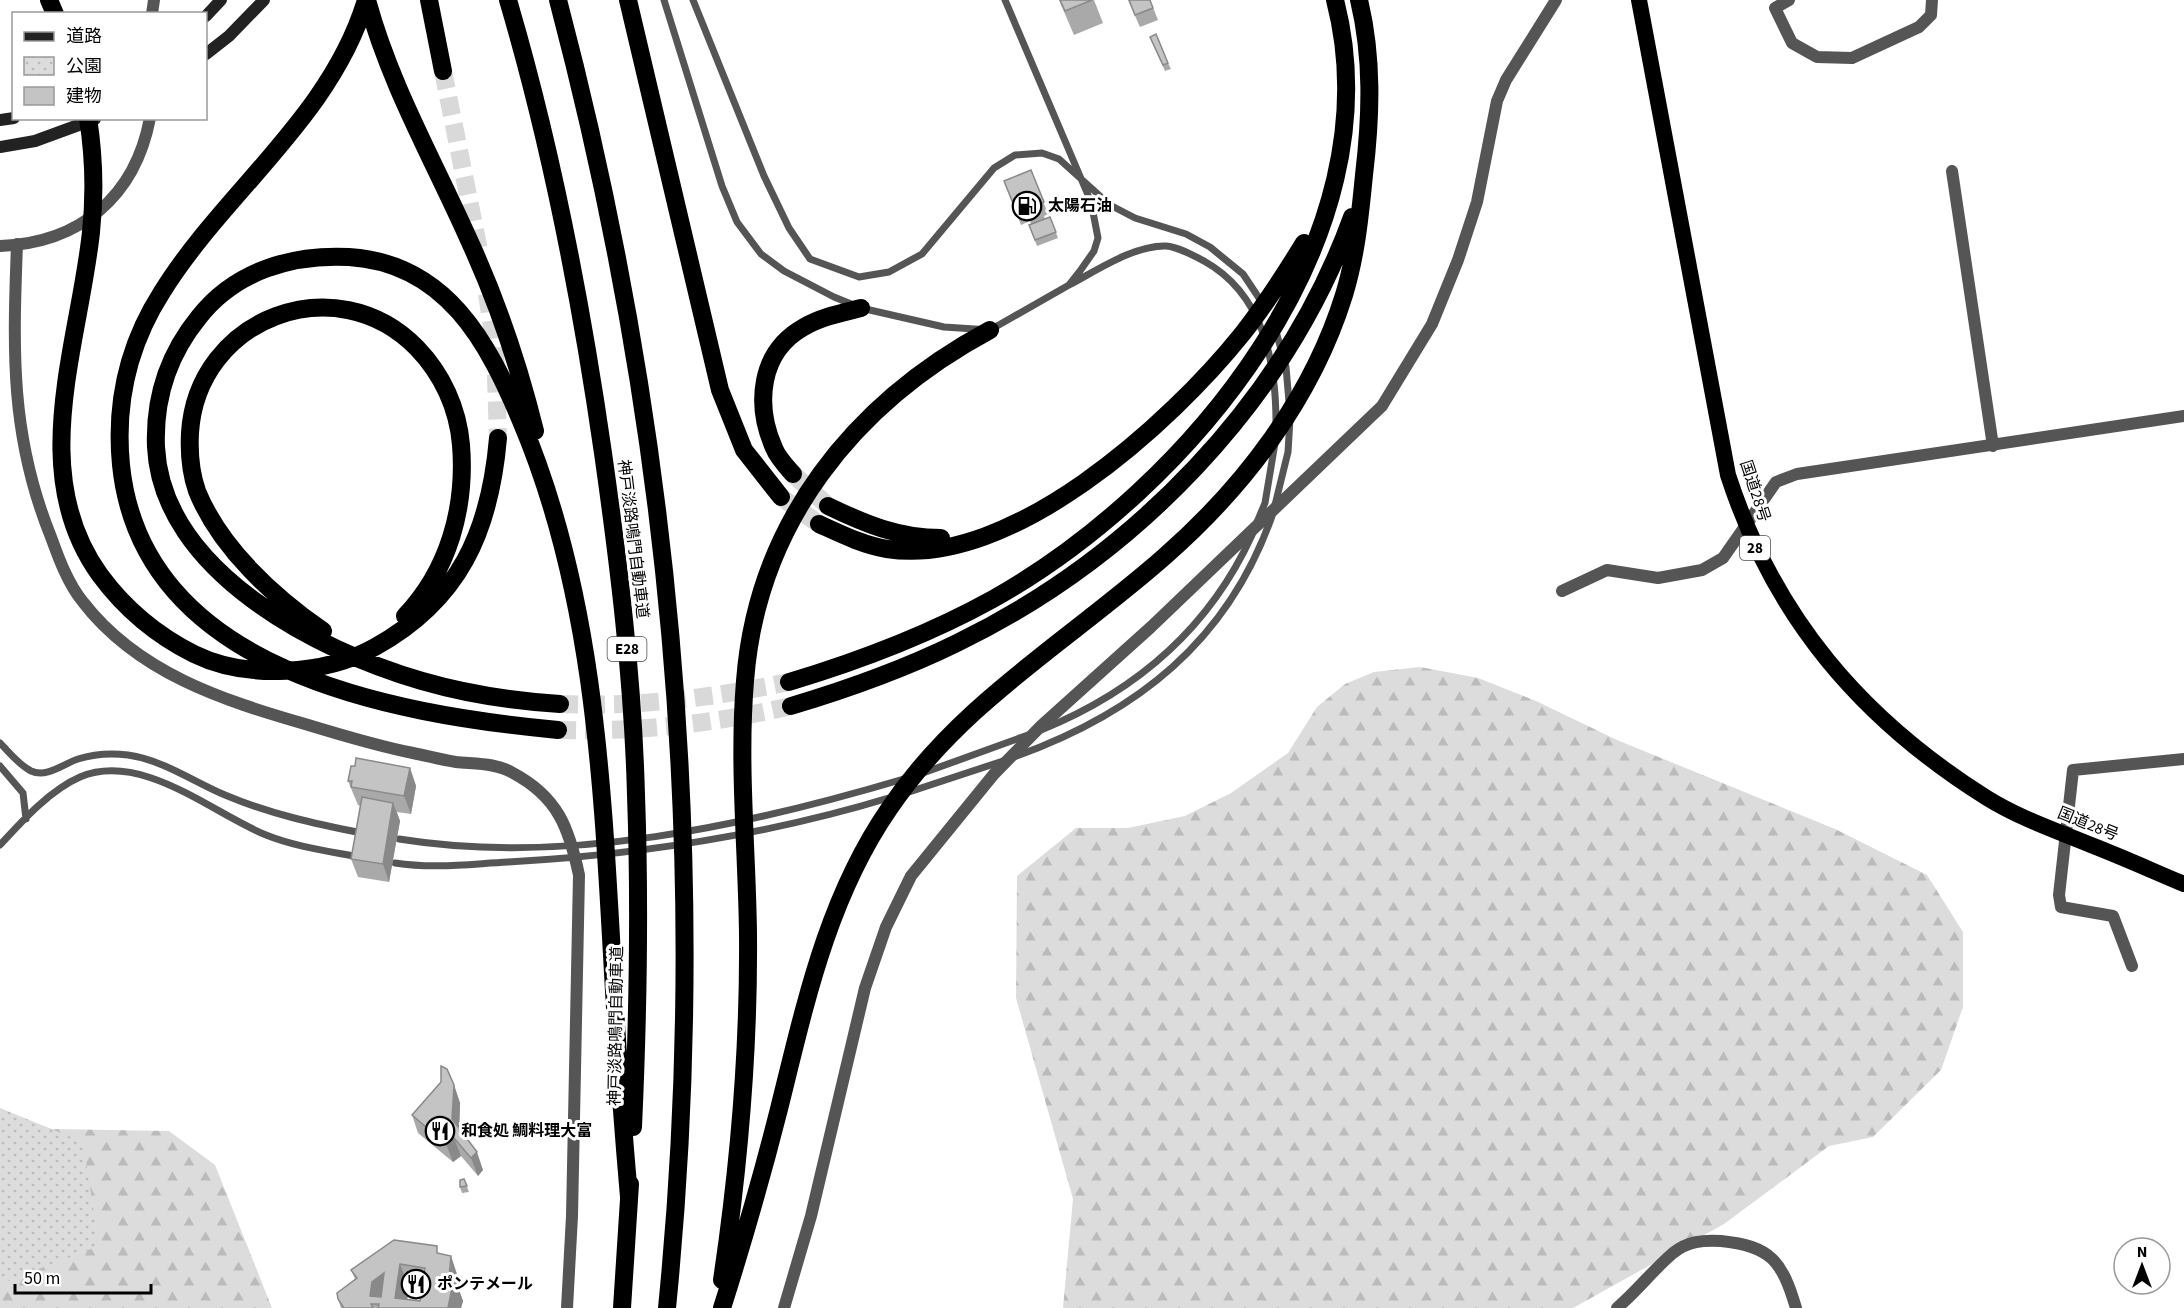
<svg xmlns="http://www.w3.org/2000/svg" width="2184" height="1308" font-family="'Source Sans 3','Noto Sans JP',sans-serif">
  <defs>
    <pattern id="forest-firs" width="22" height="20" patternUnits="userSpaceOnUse" patternTransform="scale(1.5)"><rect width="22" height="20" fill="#dcdcdc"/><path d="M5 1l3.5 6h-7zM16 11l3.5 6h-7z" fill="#bbb"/></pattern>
    <pattern id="park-dots" width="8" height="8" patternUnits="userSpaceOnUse" patternTransform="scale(1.5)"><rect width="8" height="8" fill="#dcdcdc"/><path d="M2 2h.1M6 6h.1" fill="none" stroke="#bbb" stroke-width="1.8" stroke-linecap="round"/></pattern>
  </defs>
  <rect width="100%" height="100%" fill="#fff"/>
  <path fill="url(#forest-firs)" d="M1420,667L1478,678L1536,701L1617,740L1835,829L1927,875L1963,932V1007L1941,1070L1873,1137L1829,1146L1724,1224L1573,1308H1063L1073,1199L1016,998L1017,876L1076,828H1128L1185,816L1231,793L1288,753L1317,707L1345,684L1374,672Z
    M0,1114L52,1129L169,1131L215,1165L272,1308H0Z"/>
  <path fill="url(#park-dots)" d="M0,1108L83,1142L99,1246L0,1284Z"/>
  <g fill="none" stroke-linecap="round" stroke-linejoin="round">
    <path stroke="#d9d9d9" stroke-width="18" stroke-dasharray="18 9" stroke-linecap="butt" d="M443,71L480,255
      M487,294L495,347L498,438
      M793,474L828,506
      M781,497L819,524
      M560,704C639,707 712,698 789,682
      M558,730C639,732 713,724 791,706"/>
    <path stroke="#555" stroke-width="7" d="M664,0L722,186L737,222L761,254L784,271L834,297L861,308L944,327L990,330L1069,285L1080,271L1094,251L1098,238L1091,202L1005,0
      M693,0L764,176L789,228L810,259L859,277L889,272L922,254L994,168L1015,155L1042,153L1059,159L1110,205L1135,218L1186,234L1210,247L1243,274L1263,304
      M1069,285C1096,271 1134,245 1166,246C1179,247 1192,255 1204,261C1263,294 1276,360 1276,423
      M1275,328L1286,367L1289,402
      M1275,505L1288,452L1290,419
      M1257,522L1265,503L1275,443
      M1041,730C1137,691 1209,629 1252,535
      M0,743C9,752 19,765 31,771C47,778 63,764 78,759C94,754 112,753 128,755C163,760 194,782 225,795C270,814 316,824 362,833
      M1014,757C1137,713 1228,641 1272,516
      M0,766L23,793L26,819
      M923,773L1028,735
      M906,793L1003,761
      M399,839C566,866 746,826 907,778
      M0,845C22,821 50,790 80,777C142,751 212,813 266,835C296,847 328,851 359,857
      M395,863C434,869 469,864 508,862C638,855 767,835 892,797"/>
    <path stroke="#555" stroke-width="12" d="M1789,0L1775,8L1792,43L1817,57L1852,58L1919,27L1931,15L1932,0
      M1952,171L1993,446
      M17,244C13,351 10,436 51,537C59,559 68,584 83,602C138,673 222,700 305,724C341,735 377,746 413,753C428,756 442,760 456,762C475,764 497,763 513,773C558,797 569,828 579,875L572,1216L567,1308
      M1562,591L1607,570L1658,578L1702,570L1723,558L1776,482L1797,474L2184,416
      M2132,966L2113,916L2061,907L2059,895L2073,770L2184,759
      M784,1308L811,1216L865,988L886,927L911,876L994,774L1041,726L1151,627L1382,406L1432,324L1458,260L1477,202L1497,101L1506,80L1556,0
      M1617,1308C1637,1291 1653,1270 1673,1253C1688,1241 1703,1240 1721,1241C1771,1246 1782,1261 1796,1308"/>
    <path stroke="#555" stroke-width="12" d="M152,14L154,0
      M0,246C80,243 135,197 150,118"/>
    <path stroke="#222" stroke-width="12" d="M206,16L221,0
      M206,54L229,36L264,0
      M0,120L14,118
      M0,147L35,141L95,119"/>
    <path stroke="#000" stroke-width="16" d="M1639,0L1728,475C1774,617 1861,719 1987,798C2019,818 2057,831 2091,845C2122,857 2153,871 2184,884"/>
    <path stroke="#000" stroke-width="18" d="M49,0L55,14
      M366,0C331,117 224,192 162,292C128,345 115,403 121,465C142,671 392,714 558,730
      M367,0C390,85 434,161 469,240C497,301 519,366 535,431
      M429,0L443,71
      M508,0C552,149 581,300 603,453C619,566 633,680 636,795C640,905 638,1016 633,1127
      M558,0C671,428 711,867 667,1308
      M628,0L720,390L744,450L781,497
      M88,118C94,156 95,194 91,232C79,345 26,473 100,575C125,609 156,635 194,654C247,680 325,675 375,647C460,600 490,531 498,438
      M793,474C786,466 778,458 774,448C755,405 759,352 804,327C821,317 841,313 861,308
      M828,506C865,524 899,538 941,538
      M819,524C841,534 863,545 887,549C1011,569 1171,423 1243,333C1265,305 1285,274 1304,243
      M323,631C274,597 220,548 197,491C191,474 189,452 190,433C197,318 336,265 417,348C442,374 458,408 461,445C466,507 449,570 405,616
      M789,682C859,661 928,635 993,599C1189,489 1397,239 1335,0
      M560,704C513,701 467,694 422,681C318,651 162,571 156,447C154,398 168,355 199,317C235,271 292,254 349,257C446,263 488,342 521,421C597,600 603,799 614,991C618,1060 623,1128 629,1197
      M791,706C848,689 904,669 957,643C1134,557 1285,402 1352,217
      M722,1280C739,1166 749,1049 748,934C747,850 738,765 745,681C757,523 854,403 990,330
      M622,1308L630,1184
      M722,1308C743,1242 762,1176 779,1109C805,1005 827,899 889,809C960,703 1070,640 1164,557C1244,487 1312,398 1344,295C1356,256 1360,216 1364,175C1371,116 1373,58 1359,0"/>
  </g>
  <path fill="#a9a9a9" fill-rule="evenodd" d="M1059,0H1094L1103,23L1074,35Z
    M1128,0H1150L1158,20L1140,27Z
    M1150,37L1168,63L1171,69L1165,71Z
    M1031,170L1048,214L1044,216L1045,219L1050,217L1058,238L1037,246L1029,225L1031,224L1030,221L1021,225L1004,181Z
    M410,768L416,786L411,814L397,812L400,821L389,882L358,877L351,859L360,806L358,805L348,781Z
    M454,1085L460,1103L459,1129L483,1170L478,1176L461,1156L453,1162L418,1133L412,1115Z
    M464,1179L469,1192L462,1193L460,1187Z
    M440,1254L459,1280V1290L463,1301L461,1308H341L338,1299L355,1279L351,1270ZM409,1288L422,1290L420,1301L407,1299Z"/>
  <path fill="#898989" d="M410,768L416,786L411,814L404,796Z
    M393,803L400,821L389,882L383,864Z
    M454,1085L460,1103L459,1137L452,1119Z
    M454,1138L461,1156L453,1162L446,1144Z
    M477,1152L483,1170L478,1176L471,1158Z
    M451,1256L459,1280V1290L463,1301L461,1308H448Z
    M400,1264L409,1288L406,1308L395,1298Z
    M384,1273L392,1297L379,1304L370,1296L372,1282Z"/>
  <path fill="#c4c4c4" stroke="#898989" stroke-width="1.5" fill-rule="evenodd" d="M1060,0H1092L1065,11Z
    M1129,0H1150L1153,8L1135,15Z
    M1156,34L1168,63L1163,65L1150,37Z
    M1031,170L1044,202L1040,204L1042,210L1028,215L1026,209L1017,213L1004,181Z
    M1050,217L1056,232L1035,240L1029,225Z
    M356,758L410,768L404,796L351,787L352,781H348L351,766H355Z
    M362,797L393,803L383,864L351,859Z
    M441,1066L447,1069L454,1085L452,1119L477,1152L471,1158L454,1138L446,1144L412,1115L441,1082Z
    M464,1179L467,1186L460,1187V1180Z
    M394,1240L437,1246V1253L451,1256L449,1277L454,1278L448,1308H378L379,1304H371L373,1308H344L338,1299L337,1293L357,1278L351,1270ZM400,1264L425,1268L420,1301L395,1298ZM384,1273L381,1297L370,1296L372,1282Z"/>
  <defs>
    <g id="fuel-ring" transform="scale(1.5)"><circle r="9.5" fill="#fff" stroke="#000" stroke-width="1.5"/><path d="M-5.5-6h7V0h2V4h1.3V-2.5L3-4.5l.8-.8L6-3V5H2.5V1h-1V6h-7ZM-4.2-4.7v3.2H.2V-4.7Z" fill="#000"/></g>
    <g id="restaurant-ring" transform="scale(1.5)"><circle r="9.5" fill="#fff" stroke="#000" stroke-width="1.5"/><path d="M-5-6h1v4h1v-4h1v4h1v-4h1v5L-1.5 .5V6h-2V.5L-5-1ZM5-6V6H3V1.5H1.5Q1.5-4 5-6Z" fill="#000"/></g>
  </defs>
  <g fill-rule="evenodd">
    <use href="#fuel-ring" x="1027" y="206"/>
    <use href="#restaurant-ring" x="440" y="1131"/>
    <use href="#restaurant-ring" x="416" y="1284"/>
  </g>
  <g text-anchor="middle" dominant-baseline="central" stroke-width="6" stroke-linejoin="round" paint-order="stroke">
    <g fill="#fff" stroke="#4c4c4c" stroke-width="1.5">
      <rect x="1740" y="536" width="30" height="24" rx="4.5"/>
      <rect x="607.5" y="637" width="39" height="24" rx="4.5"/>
    </g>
    <g font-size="15" font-weight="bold" fill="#000">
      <text x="1755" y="548">28</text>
      <text x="627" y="649">E28</text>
    </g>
    <g font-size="16" font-weight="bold" fill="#000" stroke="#fff" text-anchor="start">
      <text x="1048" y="206">太陽石油</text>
      <text x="461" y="1131">和食処 鯛料理大富</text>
      <text x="437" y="1284">ポンテメール</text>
    </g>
    <g font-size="16" fill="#000" stroke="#fff">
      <text transform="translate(1755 491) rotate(72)">国道28号</text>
      <text transform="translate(633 539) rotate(83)">神戸淡路鳴門自動車道</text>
      <text transform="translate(2088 824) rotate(22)">国道28号</text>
      <text transform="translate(616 1026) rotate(-89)">神戸淡路鳴門自動車道</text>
    </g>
  </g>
  <rect x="12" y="12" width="195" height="108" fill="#ffffff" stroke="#999999" stroke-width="1.5"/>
  <rect x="24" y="32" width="30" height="9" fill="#222222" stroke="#999999" stroke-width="1.5"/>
  <text x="66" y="42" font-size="18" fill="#000000">道路</text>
  <rect x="24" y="57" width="30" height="18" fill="url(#park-dots)" stroke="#999999" stroke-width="1.5"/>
  <text x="66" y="72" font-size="18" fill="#000000">公園</text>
  <rect x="24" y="87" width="30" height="18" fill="#c4c4c4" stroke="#999999" stroke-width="1.5"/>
  <text x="66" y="102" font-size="18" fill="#000000">建物</text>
  <g transform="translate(2142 1266)"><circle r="28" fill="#ffffff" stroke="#999999" stroke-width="1.5"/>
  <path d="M0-4.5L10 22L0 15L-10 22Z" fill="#000000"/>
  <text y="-9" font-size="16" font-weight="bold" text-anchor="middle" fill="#000000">N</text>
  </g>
  <path d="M15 1284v9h136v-9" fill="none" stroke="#000000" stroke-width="3"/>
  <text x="24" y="1284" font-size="18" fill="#000000" stroke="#ffffff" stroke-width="4.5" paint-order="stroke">50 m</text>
</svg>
